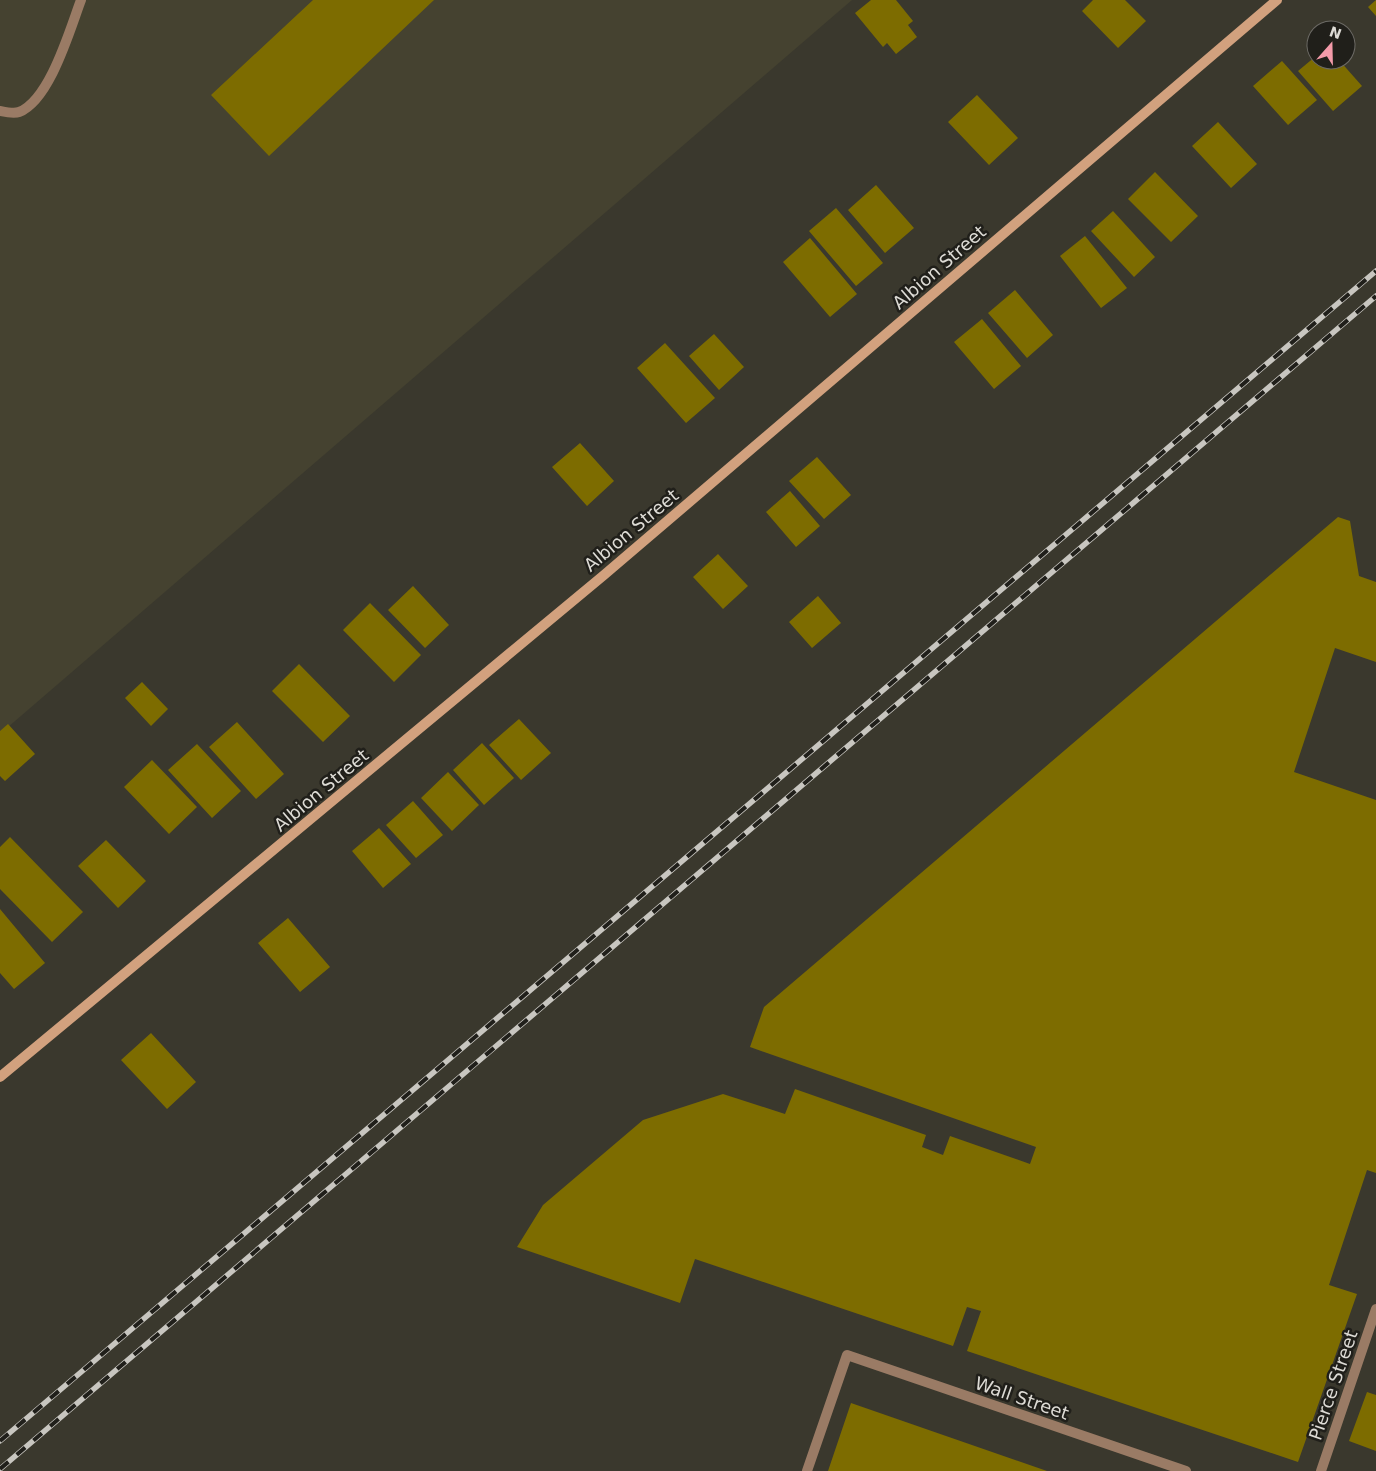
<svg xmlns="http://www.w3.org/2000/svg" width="1376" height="1471" font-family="'DejaVu Sans',sans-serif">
  <rect width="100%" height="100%" fill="#3a382d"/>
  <path fill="#454230" d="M0,0H852L0,734Z"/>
  <path fill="#7d6c00" d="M313,0H434L269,156L211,95Z
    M871,0H896L913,21L908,25L917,37L896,54L887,43L883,47L855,13Z
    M1093,0H1125L1146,21L1118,48L1082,11Z
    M1376,0V16L1368,7Z
    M1316,56V60H1339L1362,86L1333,111L1298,71Z
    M1282,61L1317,100L1288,125L1253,86Z
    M977,95L1018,138L989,165L948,122Z
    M1218,122L1257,164L1231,188L1192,146Z
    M1155,172L1198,216L1171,242L1128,199Z
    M876,185L914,228L885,253L848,210Z
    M836,208L883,263L856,286L809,231Z
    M1113,211L1155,257L1134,277L1091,231Z
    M1085,236L1127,288L1101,308L1060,256Z
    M810,238L857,294L830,317L783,262Z
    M1015,290L1053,335L1027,358L988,313Z
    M982,319L1021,366L994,389L954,342Z
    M714,334L744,367L719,390L689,356Z
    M665,343L715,398L686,423L637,368Z
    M580,443L614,481L587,506L552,467Z
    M817,457L851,495L824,519L789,481Z
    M790,491L820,526L796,547L766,512Z
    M1338,517L1350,521L1359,576L1376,582V662L1335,648L1294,772L1376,800V1173L1367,1170L1329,1285L1357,1294L1298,1462L967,1351L981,1311L967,1307L953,1346L695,1259L680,1303L517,1247L543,1205L643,1120L723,1094L785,1114L795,1089L926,1135L922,1147L943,1155L950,1136L1030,1164L1036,1147L750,1047L764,1007Z
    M718,554L748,586L723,609L693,577Z
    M413,586L449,625L425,648L388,610Z
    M818,596L841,623L812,648L789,622Z
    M370,603L421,655L394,682L343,630Z
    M299,664L350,716L323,742L272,691Z
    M142,682L168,709L151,726L125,698Z
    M519,719L551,753L521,780L489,745Z
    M237,722L284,774L256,799L209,747Z
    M8,724L35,754L5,781L0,776V731Z
    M482,743L514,778L484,805L453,770Z
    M197,744L241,791L212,818L168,770Z
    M152,760L197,807L169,834L124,787Z
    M448,772L479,805L452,831L421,798Z
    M413,801L443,835L416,858L386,825Z
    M379,828L411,864L383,888L352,851Z
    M10,837L83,912L52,942L0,889V847Z
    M106,840L146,881L118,908L78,866Z
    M0,909L45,963L14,989L0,973Z
    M288,918L330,967L300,992L258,943Z
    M151,1033L196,1082L167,1109L121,1060Z
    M1367,1392L1376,1395V1451L1349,1441Z
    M851,1403L1047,1471H828Z"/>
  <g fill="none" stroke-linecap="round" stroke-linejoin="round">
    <path stroke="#9a7b65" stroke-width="10" d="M0,111C5,112 14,114 19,112C50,100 70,29 81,0"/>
    <path stroke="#9a7b65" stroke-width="10" d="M807,1471L847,1355L1186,1471
      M1321,1471L1376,1309"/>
    <path stroke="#d2a17e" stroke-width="10" d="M0,1077L604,575L1277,0"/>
    <g stroke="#c8c6c0" stroke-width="5.5">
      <path id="rail" d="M0,1441L1376,271
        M0,1469L1376,296"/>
    </g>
    <use href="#rail" stroke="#201f1a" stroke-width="4" stroke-dasharray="11" stroke-linecap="butt"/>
  </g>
  <g text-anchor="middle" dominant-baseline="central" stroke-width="5" stroke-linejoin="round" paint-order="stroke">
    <g font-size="18" fill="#dddbd5" stroke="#201f1a">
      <text transform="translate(939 267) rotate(-41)">Albion Street</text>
      <text transform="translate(631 530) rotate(-40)">Albion Street</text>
      <text transform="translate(321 790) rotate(-40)">Albion Street</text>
      <text transform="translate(1333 1385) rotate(-71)">Pierce Street</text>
      <text transform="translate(1022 1398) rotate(19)">Wall Street</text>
    </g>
  </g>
  <g transform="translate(1331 45) rotate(20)"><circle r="24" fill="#201f1a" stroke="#6c6a65"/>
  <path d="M0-4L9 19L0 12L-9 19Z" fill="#f39aa9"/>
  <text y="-8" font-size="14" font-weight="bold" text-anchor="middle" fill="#dddbd5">N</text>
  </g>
</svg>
